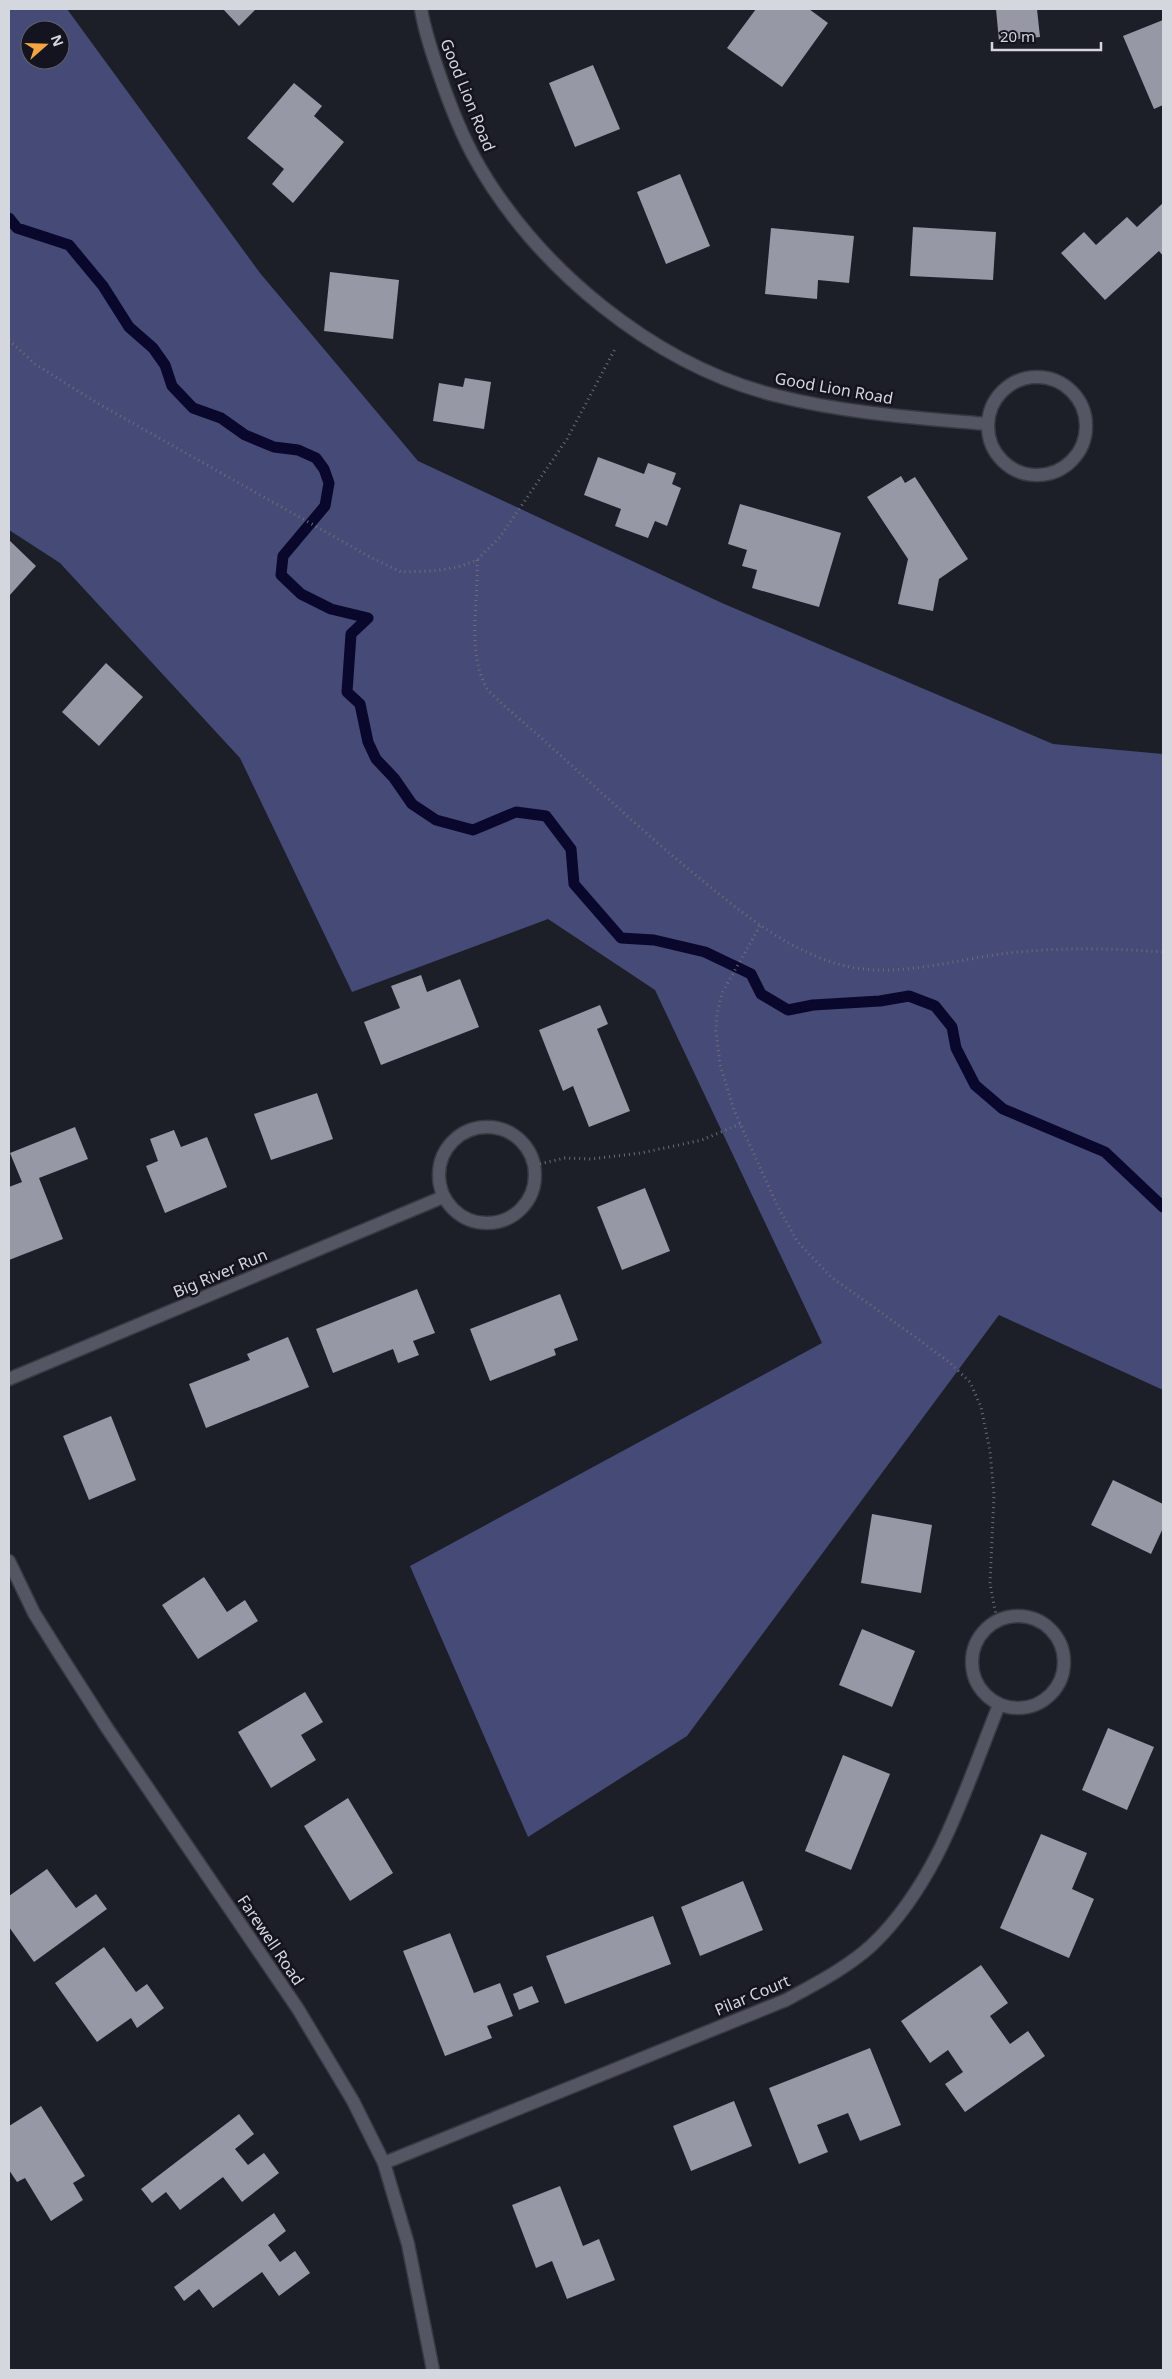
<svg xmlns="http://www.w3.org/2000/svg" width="1172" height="2379" font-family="'Noto Sans',sans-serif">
  <rect width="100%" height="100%" fill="#1c1e28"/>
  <path fill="#464a76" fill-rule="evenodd" d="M9,9H67L260,273L418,461L722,603L1053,744L1163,754V1390L999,1315L687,1736L528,1837L410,1566L822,1343L655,990L548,919L352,992L240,758L60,563L9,530ZM30,30H60V60H30Z"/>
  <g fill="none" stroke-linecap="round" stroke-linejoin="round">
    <path stroke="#0a072d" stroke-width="11" d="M9,218L17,228L69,245L103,286L129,327L153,348L165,365L172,386L193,408L221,418L245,435L274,447L298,450L316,458L324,469L329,483L325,506L283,556L281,575L301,594L331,609L368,618L351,634L347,692L360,704L368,742L376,759L394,778L412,804L436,820L473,830L516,812L546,816L571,849L574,884L621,938L654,940L705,952L751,974L761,994L788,1010L813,1005L880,1001L909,996L935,1006L952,1027L956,1048L975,1085L1003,1109L1105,1152L1163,1207"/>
  </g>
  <path fill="#9698a6" d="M223,9H256L239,26Z
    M756,9H809L828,23L782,87L727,48Z
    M996,9H1037L1040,37L999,41Z
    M1163,20V105L1154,109L1123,36Z
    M593,65L620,129L575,147L549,83Z
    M294,83L322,106L314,116L344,142L293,203L272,184L284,169L247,138Z
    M680,174L710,246L666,264L637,192Z
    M1163,203V256L1159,251L1105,300L1061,253L1084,232L1096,245L1127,217L1137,227Z
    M913,227L996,232L993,280L910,276Z
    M771,228L854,236L849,283L818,280L817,299L765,294Z
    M330,272L399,280L393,339L324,331Z
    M465,378L491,382L484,429L433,421L439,383L463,387Z
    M598,457L644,474L648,463L676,473L672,484L681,488L667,526L655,521L648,538L615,526L621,509L584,495Z
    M901,476L905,483L915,477L968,559L939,579L933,611L898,604L908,559L867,497Z
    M740,504L841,533L819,607L752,588L757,570L742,566L747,550L728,544Z
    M9,540L36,566L9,596Z
    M106,663L143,697L99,746L62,712Z
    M421,975L427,992L460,979L479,1027L381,1065L364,1022L400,1008L391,986Z
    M600,1005L608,1024L597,1029L630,1111L589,1127L573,1086L563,1091L539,1030Z
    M317,1093L333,1139L271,1160L254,1114Z
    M75,1127L88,1159L39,1178L63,1239L9,1260V1187L22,1182L10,1153Z
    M174,1130L181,1147L207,1137L227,1187L165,1213L146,1166L158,1161L150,1139Z
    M645,1188L670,1251L622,1270L597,1207Z
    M417,1289L435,1333L413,1341L419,1355L398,1363L393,1349L333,1373L316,1329Z
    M560,1294L578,1340L554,1349L556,1355L490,1381L470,1329Z
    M288,1337L309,1387L206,1428L189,1384L250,1360L247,1354Z
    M111,1416L136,1480L89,1500L63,1436Z
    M1113,1480L1163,1504V1528L1151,1554L1091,1525Z
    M872,1514L932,1525L921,1593L861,1583Z
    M204,1577L227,1612L245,1600L258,1621L198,1659L162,1605Z
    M862,1629L915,1651L892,1707L839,1685Z
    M305,1692L323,1722L301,1735L316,1760L271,1788L238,1732Z
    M1108,1728L1154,1747L1127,1810L1082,1790Z
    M843,1755L890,1774L851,1870L805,1851Z
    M348,1798L393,1873L350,1901L304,1826Z
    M1041,1834L1087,1853L1072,1889L1094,1899L1069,1958L1000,1928Z
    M47,1869L76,1908L96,1894L107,1909L34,1962L9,1927V1896Z
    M743,1881L763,1930L700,1956L681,1907Z
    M653,1916L671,1964L565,2004L546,1956Z
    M450,1933L474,1993L500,1983L513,2016L487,2026L492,2038L445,2056L403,1951Z
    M104,1947L136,1992L147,1984L164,2008L137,2028L131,2018L97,2042L55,1983Z
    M981,1965L1008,2003L990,2016L1010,2044L1028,2031L1045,2056L965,2112L945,2084L963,2072L948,2050L930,2063L901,2021Z
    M532,1986L539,2002L519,2010L513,1994Z
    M870,2048L901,2125L860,2141L848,2113L817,2125L828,2152L799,2164L769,2088Z
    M734,2101L752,2146L691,2171L673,2126Z
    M41,2106L85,2176L73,2183L83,2200L51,2221L25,2178L17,2182L9,2170V2126Z
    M239,2114L254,2134L235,2149L248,2165L264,2153L279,2173L242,2202L223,2177L180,2210L166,2192L152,2203L141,2189Z
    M560,2186L583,2246L599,2239L615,2280L567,2299L552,2261L536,2268L512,2205Z
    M274,2213L286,2231L268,2245L280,2262L295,2251L310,2273L279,2296L262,2272L213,2308L199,2289L184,2301L174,2287Z"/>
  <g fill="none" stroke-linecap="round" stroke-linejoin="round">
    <g stroke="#383a42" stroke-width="15">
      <path id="minor" d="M421,9C425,33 433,56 441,79C450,105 461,133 474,157C534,267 655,366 778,396C844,413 919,418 987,424
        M988 426a49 49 0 1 1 98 0a49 49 0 1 1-98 0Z
        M439 1175a48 48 0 1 1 96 0a48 48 0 1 1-96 0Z
        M9,1379L443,1197
        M972 1662a46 46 0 1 1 92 0a46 46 0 1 1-92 0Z
        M384,2163L786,2000C815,1984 847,1968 872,1945C939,1881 965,1789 999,1705"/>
    </g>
    <g stroke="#383a42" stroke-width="15">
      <path id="tertiary" d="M9,1561L34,1613L59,1653L107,1728L298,2009L353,2101L384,2163L408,2244L433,2370"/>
    </g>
    <path stroke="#6c6e77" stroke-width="3" stroke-dasharray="1 4" stroke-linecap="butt" d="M9,340L35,364L97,403L372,558L401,572L433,571L458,567L477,560L500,537L567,439L616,347
      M477,560C479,601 467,645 484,683C487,691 496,697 502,704C566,758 626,818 692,872C743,914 806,968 876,970C918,971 959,960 1000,954C1055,947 1109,948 1163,952
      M760,926L722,993L717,1014L716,1031L720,1065L734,1110L777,1205L797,1241L831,1277L914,1336L949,1362L970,1382L981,1407L990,1451L994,1495L990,1584L997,1620
      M535,1165L565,1158L591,1159L641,1153L702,1140L740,1124"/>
    <use href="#minor" stroke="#545663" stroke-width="12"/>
    <use href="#tertiary" stroke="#545663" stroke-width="12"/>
  </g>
  <g text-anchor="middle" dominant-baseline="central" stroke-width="5" stroke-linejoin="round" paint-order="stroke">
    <g font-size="16" fill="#d5d7de" stroke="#13141f">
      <text transform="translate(468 95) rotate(68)">Good Lion Road</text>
      <text transform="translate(834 388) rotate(10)">Good Lion Road</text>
      <text transform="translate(220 1273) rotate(-23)">Big River Run</text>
      <text transform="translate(271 1940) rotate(56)">Farewell Road</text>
      <text transform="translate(752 1995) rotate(-23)">Pilar Court</text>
    </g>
  </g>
  <rect width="1172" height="2379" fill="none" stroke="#d5d7de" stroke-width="20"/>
  <g transform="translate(45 45) rotate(70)"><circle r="24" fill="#13141f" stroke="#61626b"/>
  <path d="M0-4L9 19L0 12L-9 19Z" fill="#f2a541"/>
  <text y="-8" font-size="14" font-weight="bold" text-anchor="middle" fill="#d5d7de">N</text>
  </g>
  <path d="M992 42v8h109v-8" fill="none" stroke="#d5d7de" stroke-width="2.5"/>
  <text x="1000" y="42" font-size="15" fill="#d5d7de" stroke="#13141f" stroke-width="4" paint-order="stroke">20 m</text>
</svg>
